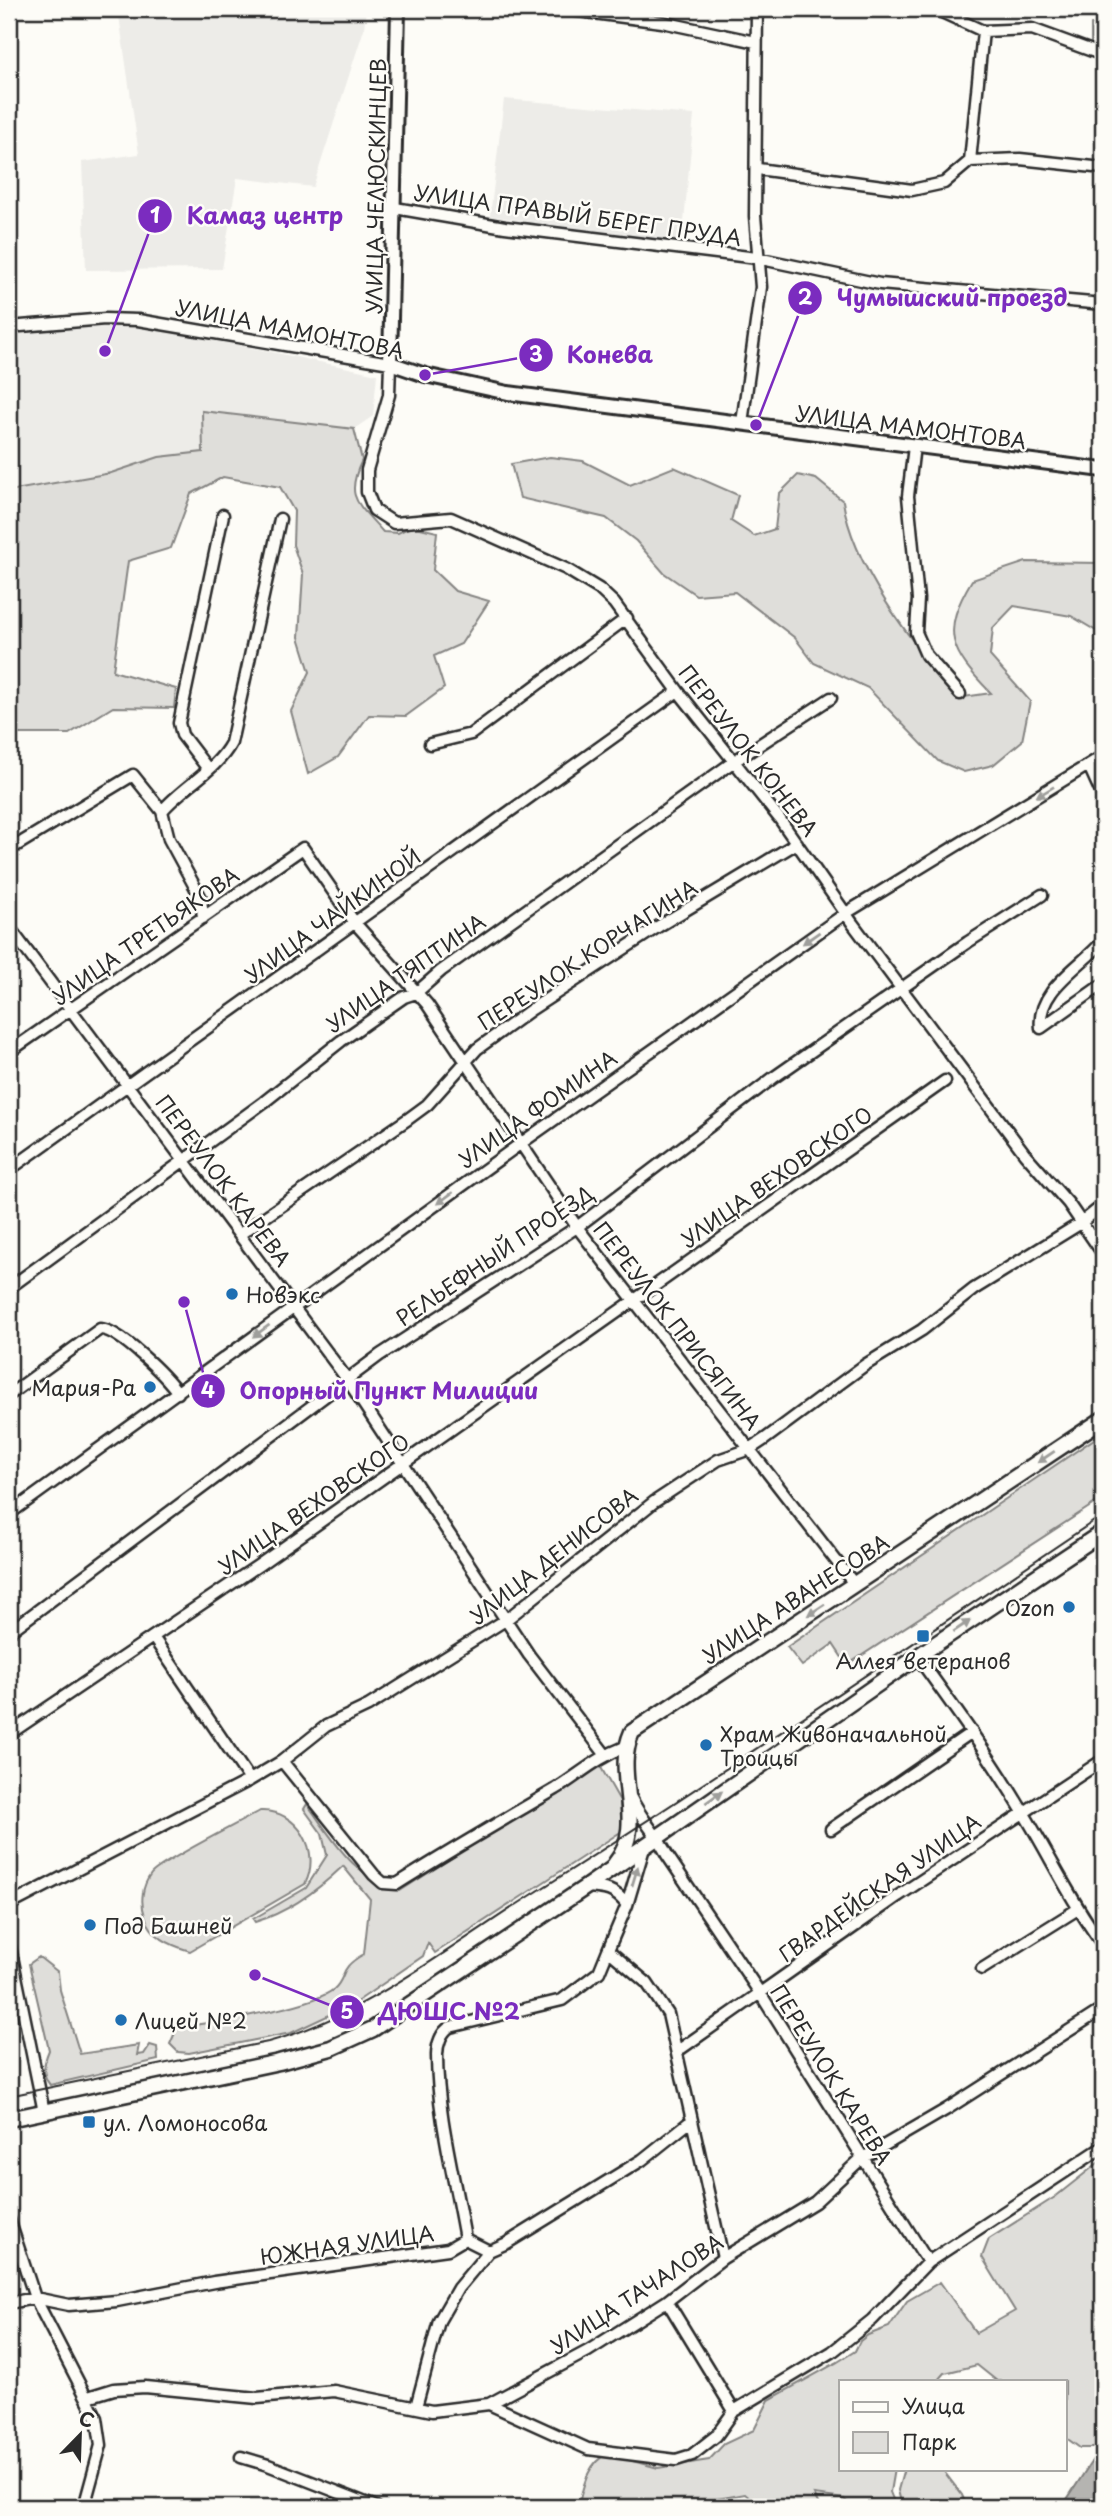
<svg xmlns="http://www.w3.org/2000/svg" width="1112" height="2516" font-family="'Playpen Sans',sans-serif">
  <rect width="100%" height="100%" fill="#fdfcf7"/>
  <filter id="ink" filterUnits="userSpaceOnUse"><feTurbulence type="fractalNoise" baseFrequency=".0143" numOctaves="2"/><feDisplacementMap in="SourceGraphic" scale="14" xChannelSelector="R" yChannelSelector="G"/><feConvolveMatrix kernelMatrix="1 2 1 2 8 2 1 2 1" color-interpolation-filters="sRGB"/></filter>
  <g filter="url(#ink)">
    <path fill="#edece8" d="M118,9H366L364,29L313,187L237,178L222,269L86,270L82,162L139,154Z
      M504,99L694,115L682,243L490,216Z
      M133,323L377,374L373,416L354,429L202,411L203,452L159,457L111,473L9,491V335Z"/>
    <path fill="#dfdeda" stroke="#858482" stroke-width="2" d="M1103,23V47L1091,44V25Z
      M202,411L354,429L362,460C344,498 358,503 383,532L398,533L412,526L437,532L433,570L455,591L489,601L461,644L434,656L444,688L406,716L369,715L338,757L308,774L291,711L310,672L299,637L303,574L293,545L294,511L280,487L223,477L191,494L171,548L128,561L113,671L176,689L174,708L113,707L69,734H12L9,728V491L111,473L159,457L203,452Z
      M550,457L583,461L630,485L674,467L738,495L731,521L754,536L775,529L779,494L798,475L816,479L843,501C853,569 915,645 957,698L991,693C950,651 940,633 972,580L1026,562L1103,563V635L1071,616L1014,606L993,628L990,656L1030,701L1022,741L993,765L964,772L938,761L868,688L814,663L795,638L735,592L696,595L664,573L636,541L606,518L520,498L511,464Z
      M1103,1433V1498L847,1665L833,1644L802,1666L787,1647Z
      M599,1764L620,1801L622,1831L607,1841L435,1953L428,1943L423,1956L355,2003L291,2033L189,2053L178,2052L170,2044L177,2028C210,2022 312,2008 334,1989C348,1976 337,1969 364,1954L370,1899L343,1866C318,1890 289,1912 255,1922L253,1919L306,1888L327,1855L322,1834L304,1809L307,1804C335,1842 352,1876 400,1891Z
      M260,1811C298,1809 322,1852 305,1884L190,1951C170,1945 151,1937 145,1916C140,1902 142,1886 151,1874C160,1862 241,1822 260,1811Z
      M39,1957L58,1972L60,1990L80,2054L139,2045L137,2055L144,2054L150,2045L157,2047L158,2060L50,2085C41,2074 44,2062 49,2050L29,1964Z
      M1103,2159V2448H1080L1065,2437V2381H997L977,2365L945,2373L938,2381H841V2469H894L890,2492L896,2507H852L844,2499L814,2495L820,2507H761L745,2494L678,2506L578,2507C583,2488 587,2463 607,2454L658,2468L709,2460L724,2444L754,2430L769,2400L836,2363L855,2351L860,2341L868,2335L889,2327L907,2301L940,2282L976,2333L1015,2311L982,2257L989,2239L1055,2197Z
      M904,2469H942L962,2495L967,2507H902L898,2490Z"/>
    <path fill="#b5b4b1" stroke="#7e7d7b" stroke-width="2" d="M1103,2448V2507H1062L1099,2450Z"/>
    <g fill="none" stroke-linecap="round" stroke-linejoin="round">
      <g stroke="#2b2b2b" stroke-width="15">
        <path id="minor" d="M563,9L662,22L756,42
          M935,9L983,31L1032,29L1103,55
          M970,161L983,31
          M758,169L912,190L944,183L970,161L1020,159L1103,168
          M395,208L505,227L757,258L880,284L1103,304
          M9,327L105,319L138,320L390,363L389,395L367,470V492L374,510L394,523L451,518L566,569L599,589L614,603L678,691L779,818L853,924L1025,1154L1068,1203L1103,1254
          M742,423L761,287L755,216L757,9
          M914,446L908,496L918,599L916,632L926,655L960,694
          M430,744L471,734L627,618
          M1089,766L1103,797
          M208,769L182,735L179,723L223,515
          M162,811C182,787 217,770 231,743L280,519
          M9,850L133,775L162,811L169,839L201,898L203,918
          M9,927L347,1379L529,1655L605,1754
          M1103,941C1081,967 1036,990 1041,1028L1103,984
          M9,1052L303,848L355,923L427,1004L577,1227L855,1585
          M9,1170L678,691
          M240,1234L408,1119L427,1105L477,1049L532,1009L659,926L797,843
          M9,1288L264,1102L341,1041L404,997L416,993L441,971L733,762L831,698
          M9,1395L100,1329C119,1329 166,1376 178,1393
          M9,1514L520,1144L846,913L1103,756
          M9,1632L380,1355L577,1227L773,1078L968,942L1042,895
          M153,1637L250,1780
          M917,1656C954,1707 991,1758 1023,1812C1050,1856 1072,1903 1103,1945
          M9,1734L259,1565L945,1081
          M282,1761L374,1875L383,1883L397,1884C449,1851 503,1820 556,1789C580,1774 598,1757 625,1747
          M1097,1764L1103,1774
          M631,1798C641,1819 657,1834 667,1855L760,1993L928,2262
          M831,1829L972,1732
          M644,1848L627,1905L608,1950L647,1983L668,2014L723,2258
          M586,1887C605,1888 615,1889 627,1905
          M9,1905L250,1780L282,1761L326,1726L368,1706L507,1619L654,1502L718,1460L750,1449L765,1439L865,1365L922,1330L974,1289L1081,1223L1103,1205
          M9,1942L44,2112
          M982,1969L1078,1909
          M9,1995L19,1992
          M679,2050L898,1896L1103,1760
          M9,2219L35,2298L97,2418L101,2445L84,2507
          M465,2239C455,2180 437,2114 437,2055C437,2045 441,2032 450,2027L562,2000L599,1972L608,1950
          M667,2301L734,2411
          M9,2303L35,2298L69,2305L117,2301L214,2282L448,2249L465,2239L489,2251L507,2243L642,2160L691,2121
          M88,2397L114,2389L145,2387L257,2398L334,2391L432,2411L489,2404L588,2351L667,2301L723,2258L815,2202L861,2159L947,2109L1103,2009
          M489,2404L588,2449L676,2460L692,2455L716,2436L734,2411L832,2352L872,2320L928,2262L1103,2147
          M416,2407L439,2321L458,2288L489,2251
          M241,2457L268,2465L376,2507"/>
      </g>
      <g stroke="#2b2b2b" stroke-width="18">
        <path id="major" d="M398,9L390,363L425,375L508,393L1103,470"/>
      </g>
      <g stroke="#2b2b2b" stroke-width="19">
        <path id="highway" d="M615,1864C648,1823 612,1776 632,1732L1103,1419
          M9,2119L279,2062L331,2048L373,2029L586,1887L937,1643L1103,1532"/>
      </g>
      <use href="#minor" stroke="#fdfcf7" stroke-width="10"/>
      <use href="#major" stroke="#fdfcf7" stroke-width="12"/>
      <use href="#highway" stroke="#fdfcf7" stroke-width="14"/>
      <path stroke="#2b2b2b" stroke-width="2" d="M9,2096L268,2042C362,2017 448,1948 530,1896C724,1773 913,1643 1103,1515"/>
    </g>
    <defs><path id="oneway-solid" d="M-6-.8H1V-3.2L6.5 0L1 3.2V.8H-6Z" transform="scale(1.75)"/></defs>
    <g fill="#9e9e9b">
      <use href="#oneway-solid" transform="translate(1045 792) rotate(149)"/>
      <use href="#oneway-solid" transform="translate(811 938) rotate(145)"/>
      <use href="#oneway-solid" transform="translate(445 1198) rotate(144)"/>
      <use href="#oneway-solid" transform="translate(261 1331) rotate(144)"/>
      <use href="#oneway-solid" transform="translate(1046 1457) rotate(146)"/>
      <use href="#oneway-solid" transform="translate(816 1610) rotate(147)"/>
      <use href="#oneway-solid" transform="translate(962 1626) rotate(-34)"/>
      <use href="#oneway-solid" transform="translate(714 1797) rotate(-35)"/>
      <use href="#oneway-solid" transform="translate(635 1876) rotate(-73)"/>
    </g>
  </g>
  <g fill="#1f6fb2" stroke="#fdfcf7" stroke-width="2.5">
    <circle cx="232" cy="1294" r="7"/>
    <circle cx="150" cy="1387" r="7"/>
    <circle cx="1069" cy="1607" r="7"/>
    <rect x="916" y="1629" width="14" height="14" rx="3.5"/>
    <circle cx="706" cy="1745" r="7"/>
    <circle cx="90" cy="1925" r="7"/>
    <circle cx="121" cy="2020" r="7"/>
    <rect x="82" y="2115" width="14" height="14" rx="3.5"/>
  </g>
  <g text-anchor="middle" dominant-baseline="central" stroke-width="5" stroke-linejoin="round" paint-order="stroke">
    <g font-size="21" fill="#2b2b2b" stroke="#fdfcf7">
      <text transform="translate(375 186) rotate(-89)">УЛИЦА ЧЕЛЮСКИНЦЕВ</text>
      <text transform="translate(578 214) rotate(8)">УЛИЦА ПРАВЫЙ БЕРЕГ ПРУДА</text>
      <text transform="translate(290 328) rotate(11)">УЛИЦА МАМОНТОВА</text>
      <text transform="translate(911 426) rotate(7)">УЛИЦА МАМОНТОВА</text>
      <text transform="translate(749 750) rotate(52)">ПЕРЕУЛОК КОНЕВА</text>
      <text transform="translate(332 915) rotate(-36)">УЛИЦА ЧАЙКИНОЙ</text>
      <text transform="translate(145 935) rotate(-35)">УЛИЦА ТРЕТЬЯКОВА</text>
      <text transform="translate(587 954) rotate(-33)">ПЕРЕУЛОК КОРЧАГИНА</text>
      <text transform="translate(405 972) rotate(-35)">УЛИЦА ТЯПТИНА</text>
      <text transform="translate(537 1108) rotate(-35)">УЛИЦА ФОМИНА</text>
      <text transform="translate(776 1176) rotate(-35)">УЛИЦА ВЕХОВСКОГО</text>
      <text transform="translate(224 1180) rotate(53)">ПЕРЕУЛОК КАРЕВА</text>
      <text transform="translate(494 1255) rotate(-34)">РЕЛЬЕФНЫЙ ПРОЕЗД</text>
      <text transform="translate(678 1325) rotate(52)">ПЕРЕУЛОК ПРИСЯГИНА</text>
      <text transform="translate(313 1503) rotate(-35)">УЛИЦА ВЕХОВСКОГО</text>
      <text transform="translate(553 1555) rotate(-38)">УЛИЦА ДЕНИСОВА</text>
      <text transform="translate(795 1598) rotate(-33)">УЛИЦА АВАНЕСОВА</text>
      <text transform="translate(879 1887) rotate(-35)">ГВАРДЕЙСКАЯ УЛИЦА</text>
      <text transform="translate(832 2074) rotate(58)">ПЕРЕУЛОК КАРЕВА</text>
      <text transform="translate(347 2244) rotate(-8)">ЮЖНАЯ УЛИЦА</text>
      <text transform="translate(636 2293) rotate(-33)">УЛИЦА ТАЧАЛОВА</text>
    </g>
    <g font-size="21" fill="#2b2b2b" stroke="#fdfcf7" text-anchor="start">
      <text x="246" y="1294">Новэкс</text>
      <text x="136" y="1387" text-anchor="end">Мария-Ра</text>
      <text x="1055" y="1607" text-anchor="end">Ozon</text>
      <text x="923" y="1660" text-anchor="middle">Аллея ветеранов</text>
      <text x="720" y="1733">Храм Живоначальной<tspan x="720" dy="24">Троицы</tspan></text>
      <text x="104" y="1925">Под Башней</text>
      <text x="135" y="2020">Лицей №2</text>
      <text x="103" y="2122">ул. Ломоносова</text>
    </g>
  </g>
  <path fill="none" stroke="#7b2cbf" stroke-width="2.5" d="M105 351L155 216M756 425L805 298M425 375L536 355M184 1302L208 1391M255 1975L347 2012"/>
  <g fill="#7b2cbf" stroke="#fdfcf7" stroke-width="2.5">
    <circle cx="105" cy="351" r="7"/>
    <circle cx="756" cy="425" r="7"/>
    <circle cx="425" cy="375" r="7"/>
    <circle cx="184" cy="1302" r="7"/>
    <circle cx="255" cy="1975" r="7"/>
    <circle cx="155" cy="216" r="18"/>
    <circle cx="805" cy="298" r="18"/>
    <circle cx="536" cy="355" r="18"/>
    <circle cx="208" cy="1391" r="18"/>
    <circle cx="347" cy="2012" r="18"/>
  </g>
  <g font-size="21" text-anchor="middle" font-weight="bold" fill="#fff">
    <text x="155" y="223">1</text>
    <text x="805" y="305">2</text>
    <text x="536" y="362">3</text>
    <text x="208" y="1398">4</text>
    <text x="347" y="2019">5</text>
  </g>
  <g font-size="23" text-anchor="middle" font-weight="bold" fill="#7b2cbf" stroke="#fdfcf7" stroke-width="5" stroke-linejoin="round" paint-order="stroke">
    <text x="265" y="224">Камаз центр</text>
    <text x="952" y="306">Чумышский проезд</text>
    <text x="610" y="363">Конева</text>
    <text x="389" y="1399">Опорный Пункт Милиции</text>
    <text x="449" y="2020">ДЮШС №2</text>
  </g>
  <rect width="1112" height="2516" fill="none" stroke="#fdfcf7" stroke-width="35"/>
  <rect x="18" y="18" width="1077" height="2481" fill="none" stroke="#2b2b2b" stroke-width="2.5" filter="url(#ink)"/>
  <rect x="839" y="2380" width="228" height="91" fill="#fdfcf7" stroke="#a9a8a5" stroke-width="2"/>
  <rect x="853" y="2402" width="35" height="10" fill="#fdfcf7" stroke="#a9a8a5" stroke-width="2"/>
  <text x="902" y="2414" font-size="21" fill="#2b2b2b">Улица</text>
  <rect x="853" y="2432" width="35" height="21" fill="#dfdeda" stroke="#a9a8a5" stroke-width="2"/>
  <text x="902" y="2450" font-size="21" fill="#2b2b2b">Парк</text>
  <g transform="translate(80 2435) rotate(23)" stroke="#fdfcf7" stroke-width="5" paint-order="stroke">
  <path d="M0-5L12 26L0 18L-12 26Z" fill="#2b2b2b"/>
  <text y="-10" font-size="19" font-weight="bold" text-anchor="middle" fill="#2b2b2b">С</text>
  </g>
</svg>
